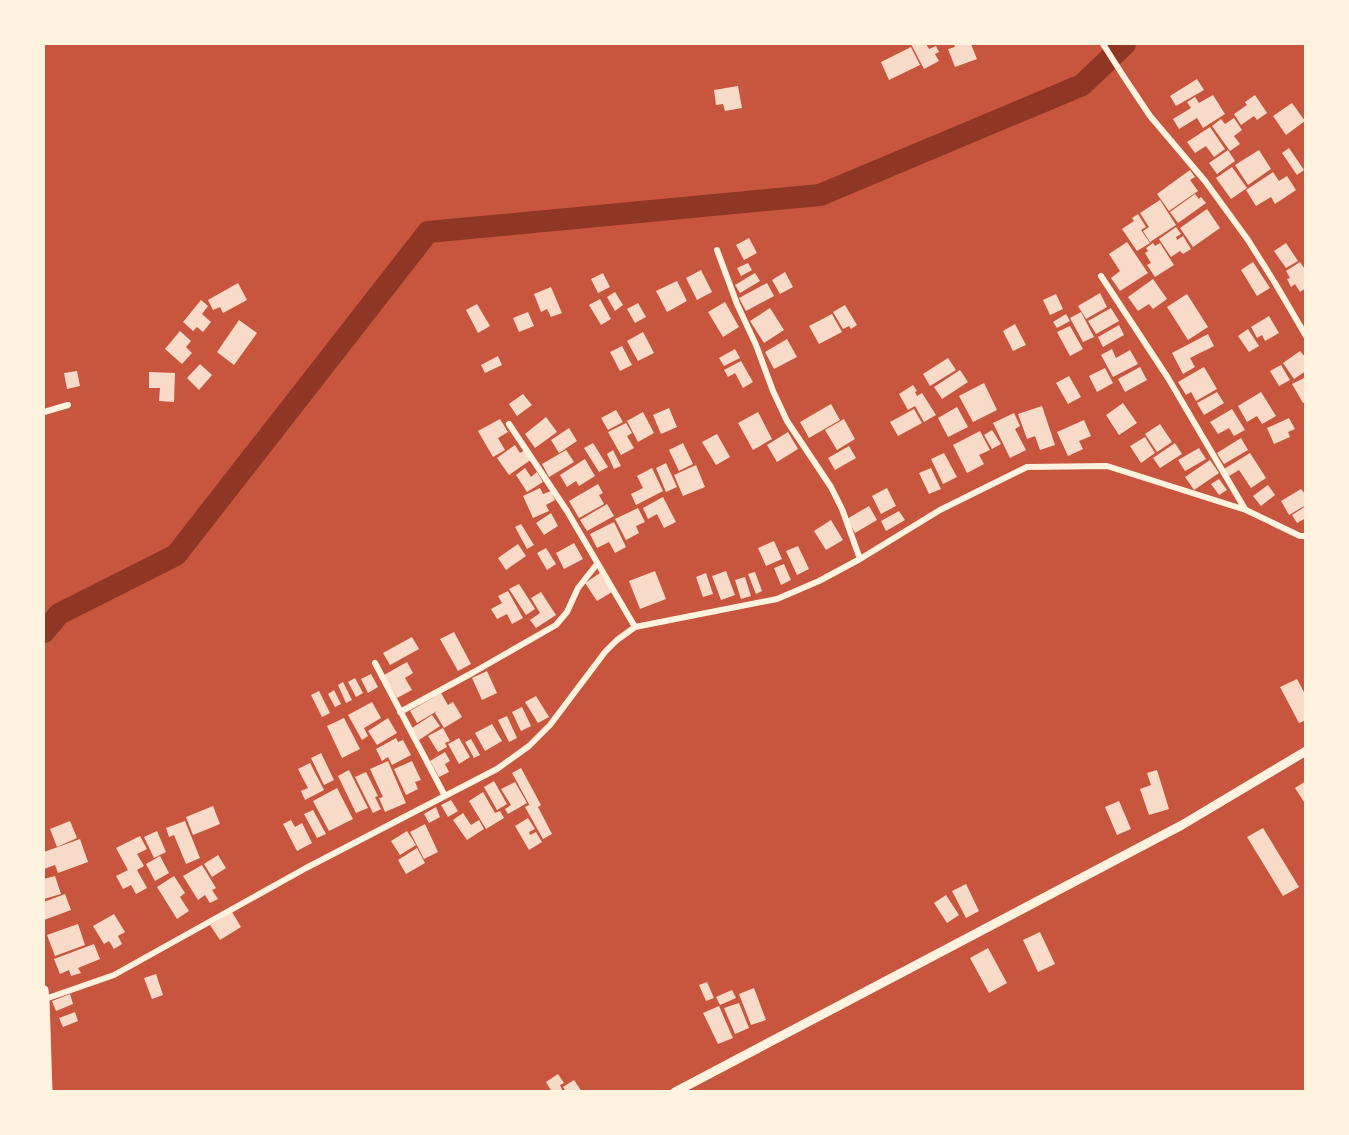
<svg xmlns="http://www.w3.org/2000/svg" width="1349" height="1135" font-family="'Crimson Pro',serif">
  <rect width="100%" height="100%" fill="#c8553d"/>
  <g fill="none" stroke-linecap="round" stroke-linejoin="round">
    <path stroke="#8f3625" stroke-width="22" d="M44,632L59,614L176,555L428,232L820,195L1082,85L1125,44"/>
  </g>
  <path fill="#f7dbc8" d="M911,44H926L929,49L936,46L939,52L935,54L939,61L924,69Z
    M954,44H971L977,59L955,67L948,49L955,47Z
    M911,47L920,65L889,80L881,62Z
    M1197,79L1204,90L1176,106L1170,96Z
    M738,86L742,108L725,111L723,104L716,105L714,90Z
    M1213,95L1225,114L1203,128L1197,118L1179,129L1173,119L1191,108L1187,102L1195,97L1199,103Z
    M1255,95L1267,113L1257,120L1254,116L1241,125L1234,114L1247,105L1245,102Z
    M1292,103L1305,121L1286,135L1273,116Z
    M1234,118L1242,130L1234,136L1240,144L1230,151L1212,126L1221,119L1225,124Z
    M1210,127L1225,149L1214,157L1206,146L1195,153L1187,142Z
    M1289,148L1304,170L1297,175L1282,153Z
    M1228,150L1235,161L1217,174L1209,163Z
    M1259,150L1271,169L1248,185L1235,165Z
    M1232,167L1247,188L1231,199L1216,178Z
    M1190,170L1195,177L1190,180L1198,191L1169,211L1157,194Z
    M1273,172L1279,181L1287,176L1296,190L1275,204L1271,197L1256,206L1246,190Z
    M1195,194L1199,199L1201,197L1206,203L1178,223L1170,212Z
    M1160,200L1176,225L1150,242L1143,231L1149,227L1140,213Z
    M1207,209L1220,228L1193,247L1180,228Z
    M1138,214L1146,227L1141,230L1150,243L1137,251L1122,229L1134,221L1132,218Z
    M1176,227L1181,234L1176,237L1177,240L1183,236L1191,249L1183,254L1180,251L1171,257L1159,239Z
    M749,238L757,253L744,260L736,245Z
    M1127,242L1148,273L1120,291L1111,278L1120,271L1109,254Z
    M1153,243L1155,246L1160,243L1174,265L1155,277L1147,265L1151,263L1145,253L1148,251L1146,248Z
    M1286,243L1298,261L1286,268L1274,251Z
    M1253,262L1270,288L1257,296L1241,270Z
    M1300,262L1306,271V288L1300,292L1295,284L1291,287L1287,279L1290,278L1286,271Z
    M748,263L752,270L741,276L737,268Z
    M701,270L712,292L697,300L686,278Z
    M785,272L793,287L780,294L772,280Z
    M603,273L610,287L598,293L591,279Z
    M755,273L760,281L740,293L735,285Z
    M1153,279L1167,299L1153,309L1149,304L1138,311L1128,297Z
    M677,281L687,301L667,312L656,291Z
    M238,283L247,300L223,313L220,307L213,310L208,300Z
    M767,283L774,296L746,311L739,298Z
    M551,287L562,313L551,317L547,309L541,312L534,294Z
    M615,292L623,305L615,311L607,297Z
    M1100,293L1107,307L1086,319L1078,306Z
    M1056,294L1063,309L1050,315L1043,300Z
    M1187,294L1208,327L1188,340L1167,307Z
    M600,299L611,319L601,325L589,305Z
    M201,300L208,306L202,314L211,322L203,332L197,327L193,331L183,322Z
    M725,302L739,327L723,337L708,312Z
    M638,303L646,317L635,323L627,309Z
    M477,304L490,326L478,333L466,310Z
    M845,305L857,325L851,329L849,326L843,329L833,312Z
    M770,308L784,330L764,343L750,321Z
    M1111,308L1119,321L1096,334L1088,321Z
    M528,312L534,326L519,332L513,318Z
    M1081,312L1094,337L1083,342L1070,318Z
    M832,314L842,332L819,344L809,326Z
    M1066,314L1070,321L1057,328L1053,322Z
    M1269,316L1279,333L1265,341L1262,335L1257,338L1251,327Z
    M239,320L257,333L234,365L217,352Z
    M1015,324L1026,345L1013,351L1003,331Z
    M1119,325L1124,335L1103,347L1098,337Z
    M1070,326L1083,349L1070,356L1057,332Z
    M1248,329L1259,346L1249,352L1238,336Z
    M180,331L191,341L186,347L192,353L182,364L165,349Z
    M643,332L654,353L638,361L627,341Z
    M1208,334L1214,346L1190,358L1195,367L1183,374L1172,353Z
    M787,339L797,357L774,369L765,352Z
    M622,346L632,365L620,371L610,352Z
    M735,349L740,358L724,366L719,358Z
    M1112,349L1116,358L1130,350L1138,364L1113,377L1101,355Z
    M1300,351L1306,358V371L1294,379L1283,363Z
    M498,356L502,365L485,373L481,365Z
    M948,358L956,370L930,386L923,374Z
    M741,361L753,382L743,388L735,373L728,377L724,370Z
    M200,364L212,375L199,390L187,378Z
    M1281,365L1290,380L1279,386L1270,371Z
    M1140,367L1147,380L1125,392L1118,379Z
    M1204,367L1217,389L1196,401L1191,392L1186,395L1178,382Z
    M1105,368L1113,383L1097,392L1089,376Z
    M960,370L968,382L942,399L934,387Z
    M77,371L80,386L67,389L64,373Z
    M149,372L175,373L174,402L159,401L160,388H149Z
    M1069,376L1081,397L1068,404L1056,383Z
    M1306,377V401L1303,403L1292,384Z
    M984,383L997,410L973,422L959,396Z
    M913,385L917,391L915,392L917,396L922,393L936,415L924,422L915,406L908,410L899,394Z
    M1217,392L1224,403L1204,415L1197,403Z
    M1261,392L1276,416L1262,424L1257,416L1247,422L1238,406Z
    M523,394L532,405L517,416L509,404Z
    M1123,403L1137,423L1119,435L1106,415Z
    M831,404L840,420L809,438L800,422Z
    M1042,406L1055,445L1040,450L1035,436L1027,439L1018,414Z
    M957,407L968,427L948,437L938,418Z
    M669,408L677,427L661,434L653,415Z
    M914,409L922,423L898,436L890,422Z
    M1232,409L1245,430L1234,436L1229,428L1218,434L1210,422Z
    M616,410L623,422L608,430L601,418Z
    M643,412L654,433L638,442L627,421Z
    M758,412L772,439L753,450L738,423Z
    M1014,413L1020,426L1015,429L1026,450L1010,458L993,423Z
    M546,417L557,432L535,448L525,434Z
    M1289,418L1295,429L1288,432L1290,437L1274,444L1267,428Z
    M500,419L508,432L498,438L505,450L493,457L478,431Z
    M844,419L855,439L837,450L825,430Z
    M1084,420L1091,436L1079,441L1083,449L1068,456L1057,432Z
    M626,423L632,433L627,436L634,448L621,455L608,432Z
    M1160,424L1172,442L1157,452L1145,434Z
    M569,428L577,441L559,453L551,440Z
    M992,430L1001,444L992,449L984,435Z
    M980,431L990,450L979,455L984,464L967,473L953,445Z
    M788,432L798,449L777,462L767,445Z
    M717,434L730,457L716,465L702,442Z
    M1145,437L1155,453L1141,463L1130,446Z
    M1241,438L1248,450L1224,464L1217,453Z
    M593,443L608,467L599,472L584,448Z
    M683,443L693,464L679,471L669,450Z
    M1175,443L1182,454L1160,468L1153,458Z
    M515,445L520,453L525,450L532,459L509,475L497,458Z
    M849,446L856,458L835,470L828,458Z
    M1199,448L1206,459L1185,471L1178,460Z
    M566,450L574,462L549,477L542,464Z
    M613,450L621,466L614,469L607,454Z
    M944,453L957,477L943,484L931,459Z
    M1250,453L1266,478L1251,488L1239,470L1229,476L1224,469Z
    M585,459L595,476L579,486L576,481L567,487L560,475Z
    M1210,460L1219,473L1194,490L1185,477Z
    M666,463L677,487L666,492L656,468Z
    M696,465L705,487L683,496L674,475Z
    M525,468L531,477L537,472L543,482L527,492L516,475Z
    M652,468L663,491L636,505L631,494L643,488L637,476Z
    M931,468L941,489L929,494L919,473Z
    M1219,479L1227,490L1219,495L1211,484Z
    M598,484L603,493L599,495L604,504L579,518L569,501Z
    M1268,485L1275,495L1261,506L1253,496Z
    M540,488L543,494L551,491L555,500L546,505L549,511L533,518L523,496Z
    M887,488L896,506L881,514L872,496Z
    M1301,489L1306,495V505L1289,515L1281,501Z
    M663,497L676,522L664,528L657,514L648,519L643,508Z
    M607,504L614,516L587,531L580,520Z
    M869,506L877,520L855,533L847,519Z
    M1306,506V518L1297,523L1292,515Z
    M638,508L645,522L636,526L639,533L626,540L615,519Z
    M899,511L905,520L886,531L881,521Z
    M551,513L558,526L544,535L536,523Z
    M831,520L843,540L826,550L814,531Z
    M614,522L626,547L615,553L609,542L597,548L590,534Z
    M521,524L534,545L527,549L515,527Z
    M774,541L782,559L766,566L758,548Z
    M574,543L583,559L564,569L556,553Z
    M518,544L526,556L506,570L498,558Z
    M798,546L809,569L797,575L786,551Z
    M546,548L556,564L547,570L537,553Z
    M784,564L791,580L781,585L774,568Z
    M655,571L666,599L640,609L629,581Z
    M726,571L735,595L721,600L712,576Z
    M755,572L762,591L756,594L748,574Z
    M600,573L612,592L597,601L585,583Z
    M706,573L713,594L703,597L696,577Z
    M745,577L751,596L741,599L735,580Z
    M519,584L535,609L526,615L509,589Z
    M508,591L523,618L512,624L507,614L497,619L491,609L502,603L498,596Z
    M541,592L556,615L536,628L530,620L540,613L531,598Z
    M454,632L471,664L458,671L440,639Z
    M412,637L419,649L390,665L383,653Z
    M407,662L413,673L405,678L412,690L397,698L384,675Z
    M487,671L497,693L482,700L472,678Z
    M371,674L378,687L368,693L361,679Z
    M355,678L363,693L356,697L348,682Z
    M1297,679L1306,696V720L1299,723L1280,687Z
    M343,682L352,700L346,703L338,685Z
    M334,690L341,704L335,707L328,694Z
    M319,691L330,713L322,717L311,695Z
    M441,693L448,705L453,702L462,717L444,728L435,713L437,711L417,723L410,711Z
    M536,696L549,717L538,723L525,702Z
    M372,702L381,718L364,728L368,736L362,740L348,715Z
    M522,707L531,726L521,731L512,712Z
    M432,715L440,726L419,740L412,728Z
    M507,716L517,738L509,742L498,720Z
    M344,718L360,749L342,758L327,726Z
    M388,718L397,733L377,745L368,731Z
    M492,724L502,741L485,751L475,733Z
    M443,728L450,741L445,743L447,747L438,752L428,736Z
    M396,738L398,742L403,740L411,755L392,765L388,757L382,761L376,749Z
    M459,738L470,757L459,764L448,744Z
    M471,739L480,755L474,758L465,742Z
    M445,752L450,761L445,764L449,772L439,777L430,761Z
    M321,753L334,780L324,785L311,758Z
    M388,761L406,803L385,812L379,798L383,797L370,769Z
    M412,761L421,780L415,782L418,789L406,795L394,769Z
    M310,763L324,790L305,800L301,791L308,788L298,769Z
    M521,768L541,805L538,807L552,834L543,839L525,807L529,805L530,806L512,773Z
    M349,770L368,808L356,813L338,776Z
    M1157,770L1169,809L1149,815L1140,789L1151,785L1147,773Z
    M366,772L378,796L375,797L381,809L373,813L355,777Z
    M494,781L507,804L497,810L484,787Z
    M1306,781V805L1295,788Z
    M515,782L527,803L508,814L505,809L511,805L501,789Z
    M337,788L353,819L329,831L313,801Z
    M483,792L495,813L500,811L504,818L486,829L469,801Z
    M451,800L458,811L448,817L441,805Z
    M1119,801L1131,829L1117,835L1105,807Z
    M213,806L220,824L193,835L186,817Z
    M436,807L440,817L429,823L424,814Z
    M313,810L326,834L317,838L304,814Z
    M463,813L471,825L479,820L484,829L467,840L453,820Z
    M528,818L535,829L529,832L530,835L536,832L542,842L529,850L515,826Z
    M291,820L295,827L302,823L312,843L297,851L283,824Z
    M70,821L77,838L57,847L50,829Z
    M185,821L200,858L186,864L174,835L169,837L166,828Z
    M425,824L438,852L424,859L410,832Z
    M1263,828L1299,887L1283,896L1247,837Z
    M157,831L166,852L154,858L144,837Z
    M407,831L416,845L400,855L391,841Z
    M140,836L147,849L137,854L144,866L137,870L147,888L136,894L131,885L123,889L116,876L128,870L116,848Z
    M80,839L88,862L58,873L55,865L44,869V852Z
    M417,848L425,863L406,874L398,860Z
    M218,855L226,868L212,877L204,864Z
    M160,856L169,873L155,881L146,864Z
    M202,865L216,888L212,890L218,899L210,903L205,895L198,900L183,876Z
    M55,876L61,894L44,899V879Z
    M174,876L185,893L180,897L189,911L177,919L157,887Z
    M966,884L979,911L966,918L952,891Z
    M65,894L71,910L44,920V902Z
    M946,895L959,915L947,923L934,903Z
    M232,912L241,927L220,940L210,925Z
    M114,914L125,932L118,936L122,944L114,949L109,941L104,944L93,926Z
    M78,924L85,945L55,956L47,935Z
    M1040,932L1055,964L1038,972L1023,940Z
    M94,944L100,959L78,968L81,973L71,976L69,970L60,974L54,959Z
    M988,948L1007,983L989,993L970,958Z
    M156,974L163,995L152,999L144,978Z
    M707,982L714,998L706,1001L699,985Z
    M754,988L766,1020L751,1025L739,994Z
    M732,990L736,998L720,1005L716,997Z
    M70,994L73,1004L56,1011L52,1001Z
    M739,1003L749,1028L735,1034L724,1008Z
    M719,1006L733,1038L718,1044L703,1013Z
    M75,1012L78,1021L63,1027L59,1018Z
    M558,1074L564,1083L560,1085L563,1092H552L546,1082Z
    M574,1080L582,1092H566L563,1087Z"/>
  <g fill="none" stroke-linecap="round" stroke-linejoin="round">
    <path stroke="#fff3e0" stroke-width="6" d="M1103,44L1124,77L1150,116L1205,181L1248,240L1275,283L1306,336
      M717,250L737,304L756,345L773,391L787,421L831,487L842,509L860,559
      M1101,276L1168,378L1245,509
      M44,412L68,405
      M509,424L567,511L635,627
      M375,663L445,796
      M400,712L474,672L556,625L567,612L578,588L597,564
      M45,999L114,975L306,868L497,769L529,746L550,725L605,652L617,640L635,627L777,599L819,581L860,559L940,510L1027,467L1107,466L1246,510L1300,536H1306"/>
    <path stroke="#fff3e0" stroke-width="9" d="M44,990L45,999L48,1092
      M675,1092L1182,825L1306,751"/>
  </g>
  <rect width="1349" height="1135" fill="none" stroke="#fff3e0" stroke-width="90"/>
</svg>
